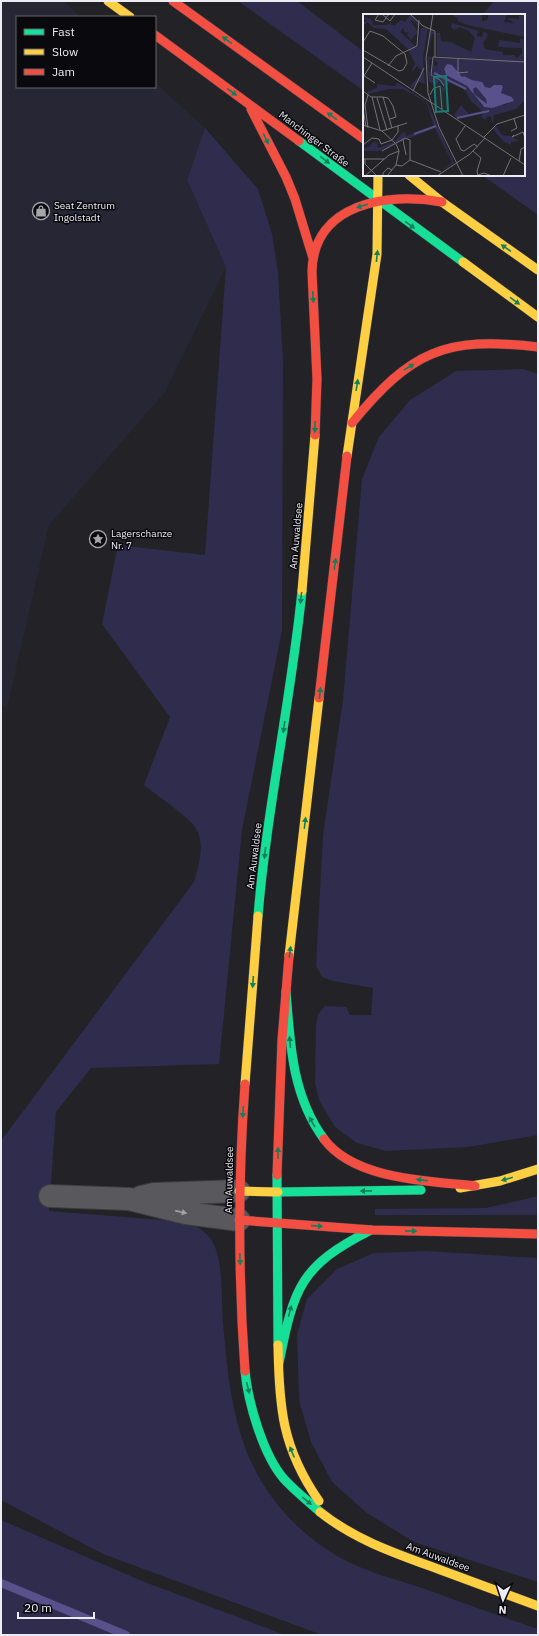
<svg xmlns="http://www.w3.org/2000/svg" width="539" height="1636" font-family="'IBM Plex Sans',sans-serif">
  <rect width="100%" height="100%" fill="#222227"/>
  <path fill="#272635" d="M1,1H63L81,17H17V87H155V83L205,128L187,180L226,267L165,392L49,525L7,708L1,704Z"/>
  <path fill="#302c4d" d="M238,1H297L364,52V91Z
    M494,1H538V215L482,175H524V15H482Z
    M205,128L258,189L272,234L278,272L283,362L282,630L242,830L219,1064L91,1068L56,1112L49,1211L176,1221C192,1224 203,1227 212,1241C224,1261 221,1299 223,1323C227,1368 231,1412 248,1455C268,1503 308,1544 355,1565C377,1575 402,1581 425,1589C463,1603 500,1616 538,1629V1635H322L103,1554L1,1500V1141L194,882C199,865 206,844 195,827C191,819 154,793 144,785L170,717L102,624L118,545L205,555L226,267L187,180Z
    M523,369L538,374V1135L468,1147L386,1151L357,1143L335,1127L319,1100L315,1083L316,1026L318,1014L325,1006L346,1007L350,1015H371L373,988L333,981L322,977L316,966L323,835L343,700L362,479L379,437L410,400L456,371Z
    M538,1196V1215H375V1209L486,1208Z
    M426,1251L538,1258V1582L414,1542L367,1513L332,1482L311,1442L299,1400L297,1335L307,1299L337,1269L374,1253Z
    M1,1520L142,1581L285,1635H1Z"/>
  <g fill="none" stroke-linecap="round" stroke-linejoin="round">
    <path stroke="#59518b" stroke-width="8" d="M1,1583L126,1635"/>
    <g stroke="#3d3d41" stroke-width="24">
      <path id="street" d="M50,1196L129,1199L186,1213L239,1220
        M141,1197L154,1194L239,1191"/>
    </g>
    <g stroke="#3d3d41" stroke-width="10">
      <path id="fast" d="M299,141L463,262
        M258,916C267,807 291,700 302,591
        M286,991C290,1043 292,1096 324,1139
        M277,1175L278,1345
        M278,1192L421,1190
        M279,1363C294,1287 300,1266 371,1230
        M245,1371C248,1402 263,1455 284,1479C295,1491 308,1501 320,1512"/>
    </g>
    <g stroke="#3d3d41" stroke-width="10">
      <path id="slow" d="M108,1L130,17
        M409,175L442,202L538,270
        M463,262L538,317
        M347,456L377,254L378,175
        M302,591L315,435
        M289,956L319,698
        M245,1084L258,916
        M460,1188L500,1181L538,1169
        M239,1191L278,1192
        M278,1345C279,1407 282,1448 319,1501
        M320,1512C355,1540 397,1554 438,1569C471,1581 505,1594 538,1606"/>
    </g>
    <g stroke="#3d3d41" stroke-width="10">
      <path id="jam" d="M173,1L364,139
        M155,35L299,141
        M251,109L286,177L295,199L313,258
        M352,423C411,351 445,336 538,347
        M315,435L317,379L312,272C313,203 388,192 442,202
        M319,698L347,456
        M324,1139C354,1180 430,1181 475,1186
        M277,1175L282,1040L289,956
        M239,1220L278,1223
        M278,1223L372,1230L538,1234
        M245,1371C238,1275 238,1179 245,1084"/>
    </g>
    <use href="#street" stroke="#59595d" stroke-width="22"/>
    <use href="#fast" stroke="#16e098" stroke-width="9"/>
    <use href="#slow" stroke="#ffcf43" stroke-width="9"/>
    <use href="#jam" stroke="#f24e42" stroke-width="9"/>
  </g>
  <defs><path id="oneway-solid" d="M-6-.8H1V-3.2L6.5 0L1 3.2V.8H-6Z"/></defs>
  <g fill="#117f5a">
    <use href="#oneway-solid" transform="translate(227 40) rotate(-144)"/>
    <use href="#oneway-solid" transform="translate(232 92) rotate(36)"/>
    <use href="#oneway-solid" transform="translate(332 116) rotate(-144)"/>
    <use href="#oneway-solid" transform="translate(266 139) rotate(63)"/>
    <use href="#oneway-solid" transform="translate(325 160) rotate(38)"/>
    <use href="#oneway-solid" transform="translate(362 206) rotate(163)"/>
    <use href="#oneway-solid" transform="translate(410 225) rotate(36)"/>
    <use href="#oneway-solid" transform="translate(506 248) rotate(-145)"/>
    <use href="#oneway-solid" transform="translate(377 256) rotate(-84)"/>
    <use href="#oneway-solid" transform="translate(313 297) rotate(87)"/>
    <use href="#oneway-solid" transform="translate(515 301) rotate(36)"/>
    <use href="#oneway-solid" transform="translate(409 367) rotate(-31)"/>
    <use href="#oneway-solid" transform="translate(357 385) rotate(-81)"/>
    <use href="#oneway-solid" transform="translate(315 427) rotate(91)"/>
    <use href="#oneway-solid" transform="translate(335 564) rotate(-83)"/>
    <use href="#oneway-solid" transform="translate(301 598) rotate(96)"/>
    <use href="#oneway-solid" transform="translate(320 693) rotate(-83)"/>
    <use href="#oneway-solid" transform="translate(284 727) rotate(98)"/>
    <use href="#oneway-solid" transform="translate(305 823) rotate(-83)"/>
    <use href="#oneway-solid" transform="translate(265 853) rotate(96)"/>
    <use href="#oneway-solid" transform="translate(290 952) rotate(-83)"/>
    <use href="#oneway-solid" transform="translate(253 982) rotate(94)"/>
    <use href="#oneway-solid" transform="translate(290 1042) rotate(-95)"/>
    <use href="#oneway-solid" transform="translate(243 1112) rotate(94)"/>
    <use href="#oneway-solid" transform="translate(312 1122) rotate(-120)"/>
    <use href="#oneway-solid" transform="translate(278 1153) rotate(-90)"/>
    <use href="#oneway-solid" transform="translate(507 1179) rotate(164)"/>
    <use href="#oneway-solid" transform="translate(422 1180) rotate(-173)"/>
    <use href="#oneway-solid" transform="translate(366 1191) rotate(179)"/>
    <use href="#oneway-solid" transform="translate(317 1226) rotate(4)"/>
    <use href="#oneway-solid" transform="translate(411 1231) rotate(1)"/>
    <use href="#oneway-solid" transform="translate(240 1259) rotate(88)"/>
    <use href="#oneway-solid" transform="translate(290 1311) rotate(-75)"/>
    <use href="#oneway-solid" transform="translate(248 1388) rotate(76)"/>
    <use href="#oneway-solid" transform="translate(292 1452) rotate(-113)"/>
    <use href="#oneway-solid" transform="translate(307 1501) rotate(39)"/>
  </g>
  <use fill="#a2a2a8" href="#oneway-solid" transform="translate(181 1212) rotate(13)"/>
  <defs>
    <g id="shop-ring" transform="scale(0.9)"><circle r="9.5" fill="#0a090e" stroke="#a5a5ac" stroke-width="1.5"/><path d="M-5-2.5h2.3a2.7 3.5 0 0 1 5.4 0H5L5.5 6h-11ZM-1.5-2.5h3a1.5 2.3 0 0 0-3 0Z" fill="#a5a5ac"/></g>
    <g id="sight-ring" transform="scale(0.9)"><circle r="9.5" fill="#0a090e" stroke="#a5a5ac" stroke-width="1.5"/><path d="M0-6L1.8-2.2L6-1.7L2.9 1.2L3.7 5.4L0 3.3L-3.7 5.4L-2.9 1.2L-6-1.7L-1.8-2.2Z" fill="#a5a5ac"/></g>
  </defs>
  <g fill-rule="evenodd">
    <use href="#shop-ring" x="41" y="211"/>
    <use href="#sight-ring" x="98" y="539"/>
  </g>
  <g text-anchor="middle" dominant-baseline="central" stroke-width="3" stroke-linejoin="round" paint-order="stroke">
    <g font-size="10" fill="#ececf4" stroke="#0a090e">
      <text transform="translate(314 139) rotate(37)">Manchinger Straße</text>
      <text transform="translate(296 536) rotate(-85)">Am Auwaldsee</text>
      <text transform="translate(254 856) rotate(-83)">Am Auwaldsee</text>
      <text transform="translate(229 1180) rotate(-89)">Am Auwaldsee</text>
      <text transform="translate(438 1557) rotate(20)">Am Auwaldsee</text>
    </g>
    <g font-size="10" fill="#ececf4" stroke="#0a090e" text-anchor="start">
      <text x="54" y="205">Seat Zentrum<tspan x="54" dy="12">Ingolstadt</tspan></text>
      <text x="111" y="533">Lagerschanze<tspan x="111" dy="12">Nr. 7</tspan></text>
    </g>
  </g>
  <g transform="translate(363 14)">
    <rect width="162" height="162" fill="#222227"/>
    <path d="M92,0H119V7L124,6L126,0H144L141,8L151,9L144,4L156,5V2L162,0V23L104,11L94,7L95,4L90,2ZM47,1L56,8L54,13L53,8L47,6L55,18L48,26L44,21L46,19L42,18L40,14L37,18L55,34L58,14H65L60,44L62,70L56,68L49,74L47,72L57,61L59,53L58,56L54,52L48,59L52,49L45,36L51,33L45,35L23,15L11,14L4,8L0,12V8L3,7L0,3L8,5L11,11H24L28,8V11H30L29,9L31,12L38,6L42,8ZM89,9L115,17L114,22L119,23L120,18L124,19L125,22L120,29L122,35L140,38V41H152L153,45L159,39V34L135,33L136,26L157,29V25H162V86L153,95L131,101L130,111L128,103L125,102L122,106L118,103L120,99L95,105L91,101L98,91L106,100L119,97L108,87L101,75L88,66H85L86,69L79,79L80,86L79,75L82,72L69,61L70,47L72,53L75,49L71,46L73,44L120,45L74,42V19H77L78,27L88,28L108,38L112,24L106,17L97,13L91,16L88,13ZM84,50L91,53L94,60L99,63L101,62L109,66L118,68L122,73L127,74L131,71H138V79L149,83L151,87L141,91L119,92L104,72L83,61L81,56ZM68,15L73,21L69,20L65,42L69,44L66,46L67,61L76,66L74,71L66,68L64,52ZM35,69L64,88L91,149L79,156L89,148L72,114L34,129L32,127L39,119L42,118L43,122L71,112L63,88L40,75H26L6,80L4,78L14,74V70L32,72ZM113,73L125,88L124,90L111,80L110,75ZM133,112L139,121L148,122L156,127L148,128V134L147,130L141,128L133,119L130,114ZM10,128H14L15,134L31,128L33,130L17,137H0V134L6,133Z" fill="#302c4d" fill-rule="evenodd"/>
    <path d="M84,50L89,51L99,63L101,62L109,66L119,68L122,73L127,74L131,71H138L140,73L138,79L149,83L151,87L129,94L121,93L104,72L83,61L81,55ZM113,73L123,85L124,90L111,80L110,75Z" fill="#59518b" fill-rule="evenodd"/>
    <path fill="none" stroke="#59518b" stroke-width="2" d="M71,59L103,75M94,104L126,97M51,120L73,112"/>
    <path fill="none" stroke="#737379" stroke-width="1" d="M16,0L12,6L20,8L26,0M19,0L27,7L32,0M47,0L60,12L72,17V43M70,0L63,44L65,79L76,113L100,162M0,28L7,17L20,22L42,40L44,49L40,56L36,57L0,36M0,43L162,151M95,44V59L105,58M25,52L33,42L54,32L56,6M0,61L12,69M1,62L9,49M77,72L79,95M81,72L77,66L68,61L70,43L162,48M0,77L8,83H20L29,114M50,77L61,54M67,81L70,75L77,72M9,83L17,116M20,83L25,84L30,92L33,103L27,105M14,84L24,116M0,94L3,113M0,111L19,117L44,109M102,112L93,125L98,136L101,137L111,130L115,133M5,114L2,91L5,81M19,117L33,130L36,137L33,151L24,162M148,117L154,114L151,105M151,121L149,123L160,118L162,124M121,123L134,110L162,101M40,126L43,141M0,131L9,124L16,125L18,130L29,126L35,118V111M19,137L42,124L47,126V146L39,152L33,151M110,137L118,144L114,157L115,162M0,145H21M2,145V150L14,162M47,146L78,158M156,147L158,135L162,133M115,161L121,159L129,162M2,162L26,141L36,137M20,162V159L25,154L29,156M74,162L107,140L122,124M140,162L148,144"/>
    <path fill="#1a7c75" fill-opacity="0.15" stroke="#1a7c75" stroke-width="2" d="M83,62L85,97L73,98L71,63Z"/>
    <rect width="162" height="162" fill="none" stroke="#ececf4" stroke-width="2"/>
  </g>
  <rect width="539" height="1636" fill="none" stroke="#ececf4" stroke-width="4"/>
  <rect x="16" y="16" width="140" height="72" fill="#0a090e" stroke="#64646a"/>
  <rect x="24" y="29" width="20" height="6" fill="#16e098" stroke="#64646a"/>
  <text x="52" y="36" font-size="12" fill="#ececf4">Fast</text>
  <rect x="24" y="49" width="20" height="6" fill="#ffcf43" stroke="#64646a"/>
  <text x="52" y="56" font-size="12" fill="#ececf4">Slow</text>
  <rect x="24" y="69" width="20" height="6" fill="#f24e42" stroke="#64646a"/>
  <text x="52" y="76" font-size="12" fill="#ececf4">Jam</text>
  <g transform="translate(503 1600) rotate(183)" stroke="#0a090e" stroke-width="3" paint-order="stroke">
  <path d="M0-3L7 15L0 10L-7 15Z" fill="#ececf4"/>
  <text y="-6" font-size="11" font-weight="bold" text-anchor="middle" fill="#ececf4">N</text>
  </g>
  <path d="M18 1612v6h76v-6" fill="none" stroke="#ececf4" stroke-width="2"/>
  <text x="24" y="1612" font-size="12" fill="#ececf4" stroke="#0a090e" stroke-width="3" paint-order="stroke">20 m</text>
</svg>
